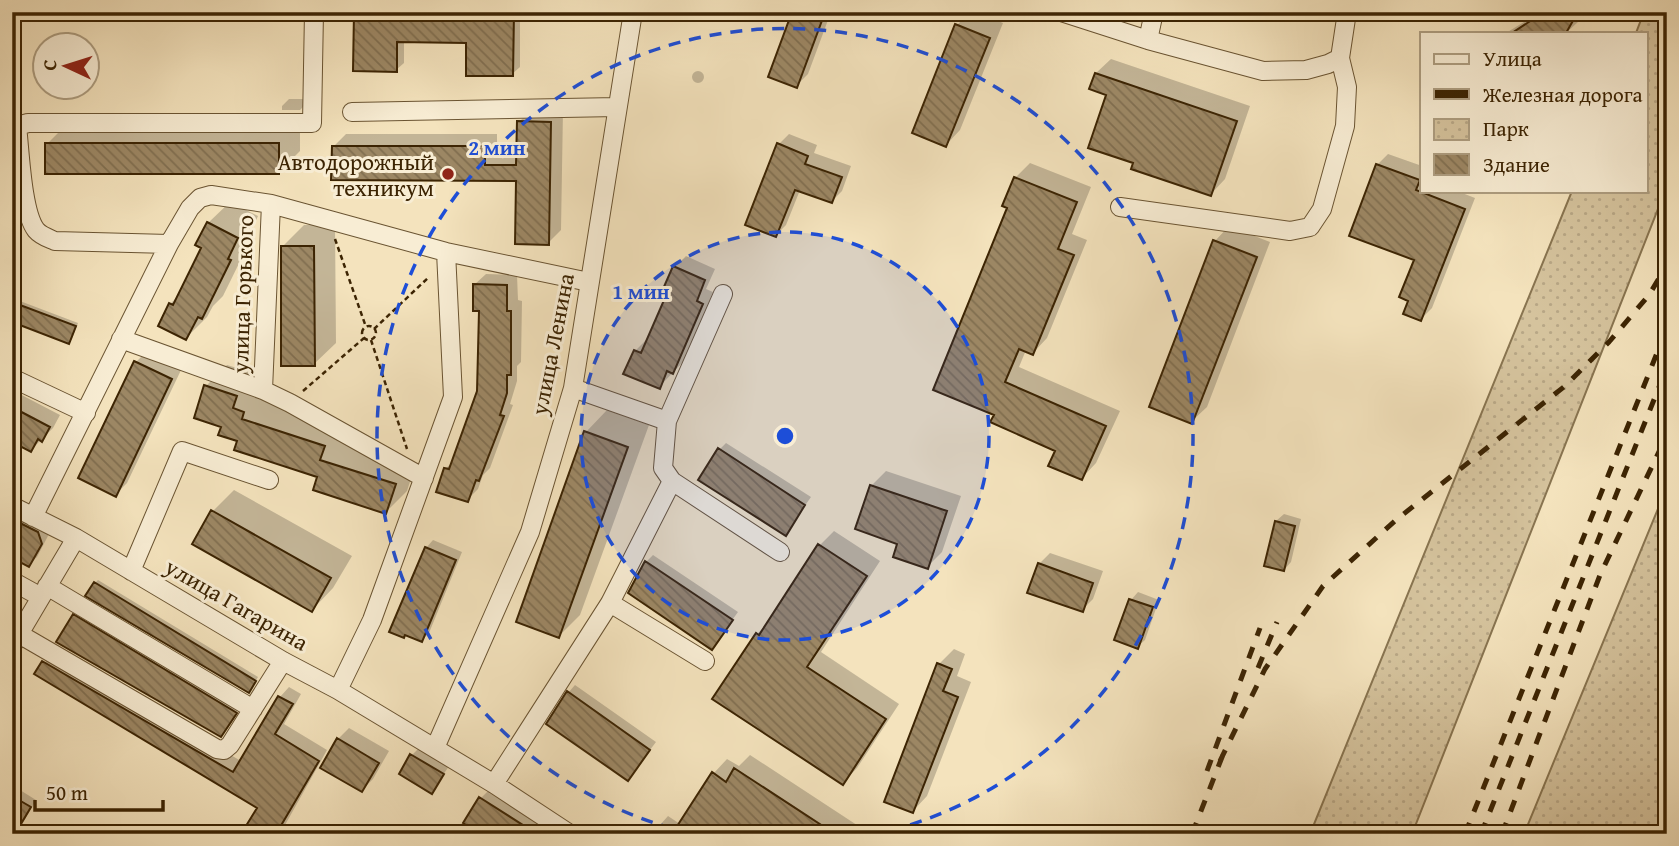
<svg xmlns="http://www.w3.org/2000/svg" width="1679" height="846" font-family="'Gentium Book Plus',serif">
  <defs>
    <pattern id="park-dots" width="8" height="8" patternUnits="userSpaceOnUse" patternTransform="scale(1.75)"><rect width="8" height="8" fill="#d5c39d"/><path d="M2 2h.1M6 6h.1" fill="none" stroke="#b8a786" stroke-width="1.8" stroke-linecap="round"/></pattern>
    <pattern id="building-back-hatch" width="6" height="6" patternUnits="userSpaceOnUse" patternTransform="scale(1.75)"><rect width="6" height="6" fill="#9c8764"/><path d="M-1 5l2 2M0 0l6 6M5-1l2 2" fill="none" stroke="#806e50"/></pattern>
  </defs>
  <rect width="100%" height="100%" fill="#f4e3bd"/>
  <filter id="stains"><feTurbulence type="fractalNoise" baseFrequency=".00286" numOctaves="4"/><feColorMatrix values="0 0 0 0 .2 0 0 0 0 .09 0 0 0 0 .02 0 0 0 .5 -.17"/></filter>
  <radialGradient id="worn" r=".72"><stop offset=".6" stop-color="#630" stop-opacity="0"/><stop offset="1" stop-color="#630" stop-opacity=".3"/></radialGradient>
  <path fill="url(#park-dots)" stroke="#887450" stroke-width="2" d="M1644,12H1667V186L1412,834H1310L1572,191H1646V33H1636Z
    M1667,487V834H1524Z"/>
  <path fill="#0003" d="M355,12H520V67L512,74L468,41H404V63L396,70Z
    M794,12H831L808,74L797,85Z
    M970,12H976L1003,23L960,130L946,145L957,25Z
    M1540,12H1583L1578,22L1566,33H1506Z
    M1111,59L1250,106L1225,179L1211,194L1135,162L1108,94L1096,73Z
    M692 77a6 6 0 1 1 12 0a6 6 0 1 1-12 0Z
    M289,99H307V103L300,110H282V106Z
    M532,109L563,110L561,230L548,243L518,179L333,147L346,134H497V152L518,153L519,122Z
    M69,122H300V151L278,173L47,144Z
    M789,134L817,145L814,153L851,166L842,191L832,201L800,190L786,225L776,235L779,144Z
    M1388,154L1422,166V191H1457L1475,198L1432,308L1421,319L1411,300L1416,259L1377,165Z
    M1030,163L1091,187L1072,234L1087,240L1047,338L1033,353L1026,350L1019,367L1120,411L1096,463L1082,478L1057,450L996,414L1009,208L1015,178Z
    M230,202L258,216L248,237L251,239L223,296L213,306L207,317L186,338L170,304L181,293L204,248L208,223Z
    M304,225H335L336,343L314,364L282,247Z
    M1229,226L1270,242L1207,407L1192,421L1215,241Z
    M686,256L715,269L706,289L713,292L684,361L659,387L635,351L646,340L649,341L670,290L675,267Z
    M486,274L517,275L518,300L522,301L521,362L517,366V381L510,404L513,405L490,468L483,475L478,489L467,500L445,469L455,460L479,392L481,310L474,285Z
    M12,298L78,323L72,339L69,342L12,320Z
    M147,351L182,368L127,483L116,494L136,362Z
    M227,365L257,374L341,439L416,463L407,491L386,512L319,475L239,440L223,426L206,386Z
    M12,390L60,415L53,428L31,450L12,440Z
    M607,410L649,425L580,615L559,636L586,432Z
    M726,443L811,497L785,534L719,450Z
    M886,471L961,496L942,552L927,567L900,542L871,486Z
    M234,490L352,556L333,588L312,610L213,511Z
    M12,506L49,534L37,557L28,565L12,556Z
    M1284,514L1301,519L1291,562L1284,570L1276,521Z
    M834,531L880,561L821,652L899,704L857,768L843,783L757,634L770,621L820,545Z
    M433,540L462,552L429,633L422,640L426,548Z
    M1050,553L1103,571L1093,599L1082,610L1039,564Z
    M653,555L738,612L712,648L630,592L646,562Z
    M98,580L258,677L252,688L95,583Z
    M1138,592L1159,600L1145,640L1137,647L1131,600Z
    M77,613L239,709L223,733L74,616Z
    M954,649L965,654L957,676L971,682L927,796L913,811L939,664Z
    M53,652L241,761L280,697L289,687L301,694L284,724L327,750L280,834H243L259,807L36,674Z
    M575,685L656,742L628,779L568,693Z
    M349,728L389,751L373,779L362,790L338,739Z
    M419,748L449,766L432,792L412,755Z
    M750,755L866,831L864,834H652L668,816L680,824L713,774L727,759L739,766Z
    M12,785L36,800L21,826L14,833Z
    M492,787L566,834H482L481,798Z"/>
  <path fill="url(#building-back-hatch)" stroke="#3c2403" stroke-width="2" d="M354,12H514L513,76H466V43L397,42V72L353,71Z
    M792,12H817L824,15L797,88L768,77Z
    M1544,12H1570L1574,19L1566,33H1512Z
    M955,24L990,38L946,147L912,133Z
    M1095,73L1237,121L1211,196L1131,169L1133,163L1088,148L1106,95L1089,89Z
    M517,121L551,122L549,245L515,244L516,181L331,180L332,146H485V165H516Z
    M45,143H279V174H45Z
    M777,143L808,156L805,164L842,177L832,203L795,190L776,237L745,225Z
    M1376,164L1420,180L1416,190L1465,209L1421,321L1403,314L1408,301L1399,297L1414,260L1349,236Z
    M1014,177L1077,202L1058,249L1074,255L1033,355L1019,349L1005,382L1106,426L1082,480L1048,466L1055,451L990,422L994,415L933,390L1007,208L1002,206Z
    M207,222L238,238L228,259L231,260L202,319L198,317L186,340L158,326L169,303L173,305L201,248L195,245Z
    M1213,240L1257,257L1192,424L1149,407Z
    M281,246H314L315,366H281Z
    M673,266L705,280L697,301L703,304L673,374L667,371L660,389L623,374L634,350L641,353L668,291L663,289Z
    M473,284L507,285V311H511V375H507V393L500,415L504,416L479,481L476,480L468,502L436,492L444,468L449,469L477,391L479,311H473Z
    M12,302L76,326L69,344L12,322Z
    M134,361L172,379L116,497L78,478Z
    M204,385L237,396L233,408L244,412L242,419L325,446L320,460L396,484L386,514L313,490L317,477L234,450L237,441L218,435L221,427L194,418Z
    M12,407L50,427L42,442L38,439L31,452L12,442Z
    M584,431L628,447L559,638L516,622Z
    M718,448L805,505L786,536L698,480Z
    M870,485L947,511L928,569L893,557L897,544L855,529Z
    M211,510L331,578L312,612L192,544Z
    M12,519L38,532L42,544L29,567L12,558Z
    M1275,521L1295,526L1284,571L1264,566Z
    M818,544L867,576L807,667L886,719L843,785L712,699L756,633L759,635Z
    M425,547L456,560L422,642L405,635L404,638L389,632Z
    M645,561L733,620L712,650L628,593Z
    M1038,563L1093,583L1083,612L1027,593Z
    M94,582L256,681L249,693L85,596Z
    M1129,599L1153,607L1138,649L1114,640Z
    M73,614L237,713L221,737L56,642Z
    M42,661L233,772L278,696L293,704L275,734L319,761L276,834H241L257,808L34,674Z
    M937,663L952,669L943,691L958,697L913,813L884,802Z
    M567,691L650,750L628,781L546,724Z
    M337,738L379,763L362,792L320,768Z
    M410,754L444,774L432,794L399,774Z
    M734,768L835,834H672L712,772L726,782Z
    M12,796L31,807L15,834H12Z
    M479,797L537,834H479L463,823Z"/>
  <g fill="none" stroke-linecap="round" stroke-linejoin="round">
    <g stroke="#6a5432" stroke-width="20">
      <path id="minor" d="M1061,12L1148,40L1263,71L1306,70L1328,64L1340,58
        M1148,40L1154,12
        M352,112L617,107
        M12,119L17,126L28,123H312L314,12
        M12,129L17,126C20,151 22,212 36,230C41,236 48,238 55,241L169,244
        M271,204L263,390L290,403L424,478
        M1120,207L1290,231L1310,227L1322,209L1345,126L1347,87L1340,58L1347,12
        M121,339L263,390
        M12,378L86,413
        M573,388L667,421
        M672,481L663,468L667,421L723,294
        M12,506L76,538L283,661L338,690L494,784L570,834
        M33,517L169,244L190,208L200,198L211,195L271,204L446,252L589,282
        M131,571L182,451L269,480
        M12,581L41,597
        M47,586L253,709
        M610,603L705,661
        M19,634L217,749L224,750L230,745L283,661
        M12,646L76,538
        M338,690L372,620L453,397L446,252
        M435,748L530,532L573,388L633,12
        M494,784L610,603L672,481L780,552"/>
    </g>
    <path stroke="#3c2403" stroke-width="2.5" stroke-dasharray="5 3.5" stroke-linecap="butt" d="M335,239L366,327
      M362 333a7 7 0 1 1 14 0a7 7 0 1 1-14 0Z
      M374,329L429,277
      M371,340L407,449
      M303,391L364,338"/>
    <use href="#minor" stroke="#f8edd4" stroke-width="18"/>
    <path stroke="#3c2403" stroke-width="5" stroke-dasharray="12 12" stroke-linecap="butt" d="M1258,668L1277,622
      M1220,761L1265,669L1323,586L1396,520L1565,386L1609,342L1649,295L1667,265
      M1207,771L1260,628
      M1192,834L1224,752
      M1465,834L1667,328
      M1481,834L1667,367
      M1502,834L1600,575L1667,435"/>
  </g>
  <circle cx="785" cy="436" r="204" fill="#1d4ed8" fill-opacity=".12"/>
  <g fill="none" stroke="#1d4ed8" stroke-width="3.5" stroke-dasharray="12 9">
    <circle cx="785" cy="436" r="204"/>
    <path d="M693 834A408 408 0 1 1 877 834"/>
  </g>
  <circle fill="#8f2418" stroke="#f8edd4" stroke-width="2.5" cx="448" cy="174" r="7"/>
  <g text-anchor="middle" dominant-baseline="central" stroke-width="6" stroke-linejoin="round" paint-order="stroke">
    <g font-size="23" fill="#3c2403" stroke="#f8edd4" text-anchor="end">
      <text x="434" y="161">Автодорожный<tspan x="434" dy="26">техникум</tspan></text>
    </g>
    <g font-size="23" fill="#3c2403" stroke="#f8edd4">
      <text transform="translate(242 294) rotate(-88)">улица Горького</text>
      <text transform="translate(552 344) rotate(-79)">улица Ленина</text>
      <text transform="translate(237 604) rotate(30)">улица Гагарина</text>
    </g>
  </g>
  <circle cx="785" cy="436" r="10" fill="#1d4ed8" stroke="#f8edd4" stroke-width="3.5"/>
  <g font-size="21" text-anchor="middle" font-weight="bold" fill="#1d4ed8" stroke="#f8edd4" stroke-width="6" stroke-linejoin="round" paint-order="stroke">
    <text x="497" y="155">2 мин</text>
    <text x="641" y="299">1 мин</text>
  </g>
  <rect width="1679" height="846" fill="none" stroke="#f4e3bd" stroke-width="42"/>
  <rect x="14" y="14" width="1651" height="818" fill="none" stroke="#3c2403" stroke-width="3.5"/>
  <rect x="21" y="21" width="1637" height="804" fill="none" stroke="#3c2403" stroke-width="2"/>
  <rect x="1420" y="32" width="228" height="161" fill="#f8edd4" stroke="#ad9d80" stroke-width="2"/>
  <rect x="1434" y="54" width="35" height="10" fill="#f8edd4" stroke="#ad9d80" stroke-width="2"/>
  <text x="1483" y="66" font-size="21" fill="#3c2403">Улица</text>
  <rect x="1434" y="89" width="35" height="10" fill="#3c2403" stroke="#ad9d80" stroke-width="2"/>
  <text x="1483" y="102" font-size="21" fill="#3c2403">Железная дорога</text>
  <rect x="1434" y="119" width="35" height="21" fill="url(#park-dots)" stroke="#ad9d80" stroke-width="2"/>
  <text x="1483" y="136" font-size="21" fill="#3c2403">Парк</text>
  <rect x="1434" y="154" width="35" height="21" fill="url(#building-back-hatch)" stroke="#ad9d80" stroke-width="2"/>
  <text x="1483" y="172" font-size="21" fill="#3c2403">Здание</text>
  <g transform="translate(66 66) rotate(274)"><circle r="33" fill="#f8edd4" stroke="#ad9d80" stroke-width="2"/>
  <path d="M0-5L12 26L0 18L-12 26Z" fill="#8f2418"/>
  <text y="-10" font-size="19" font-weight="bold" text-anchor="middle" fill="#3c2403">С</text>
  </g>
  <path d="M35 800v10h128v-10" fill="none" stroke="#3c2403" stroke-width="3.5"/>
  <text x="46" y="800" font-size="21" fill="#3c2403" stroke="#f8edd4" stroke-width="5" paint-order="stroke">50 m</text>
  <rect width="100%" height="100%" filter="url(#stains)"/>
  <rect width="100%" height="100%" fill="url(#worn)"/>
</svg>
